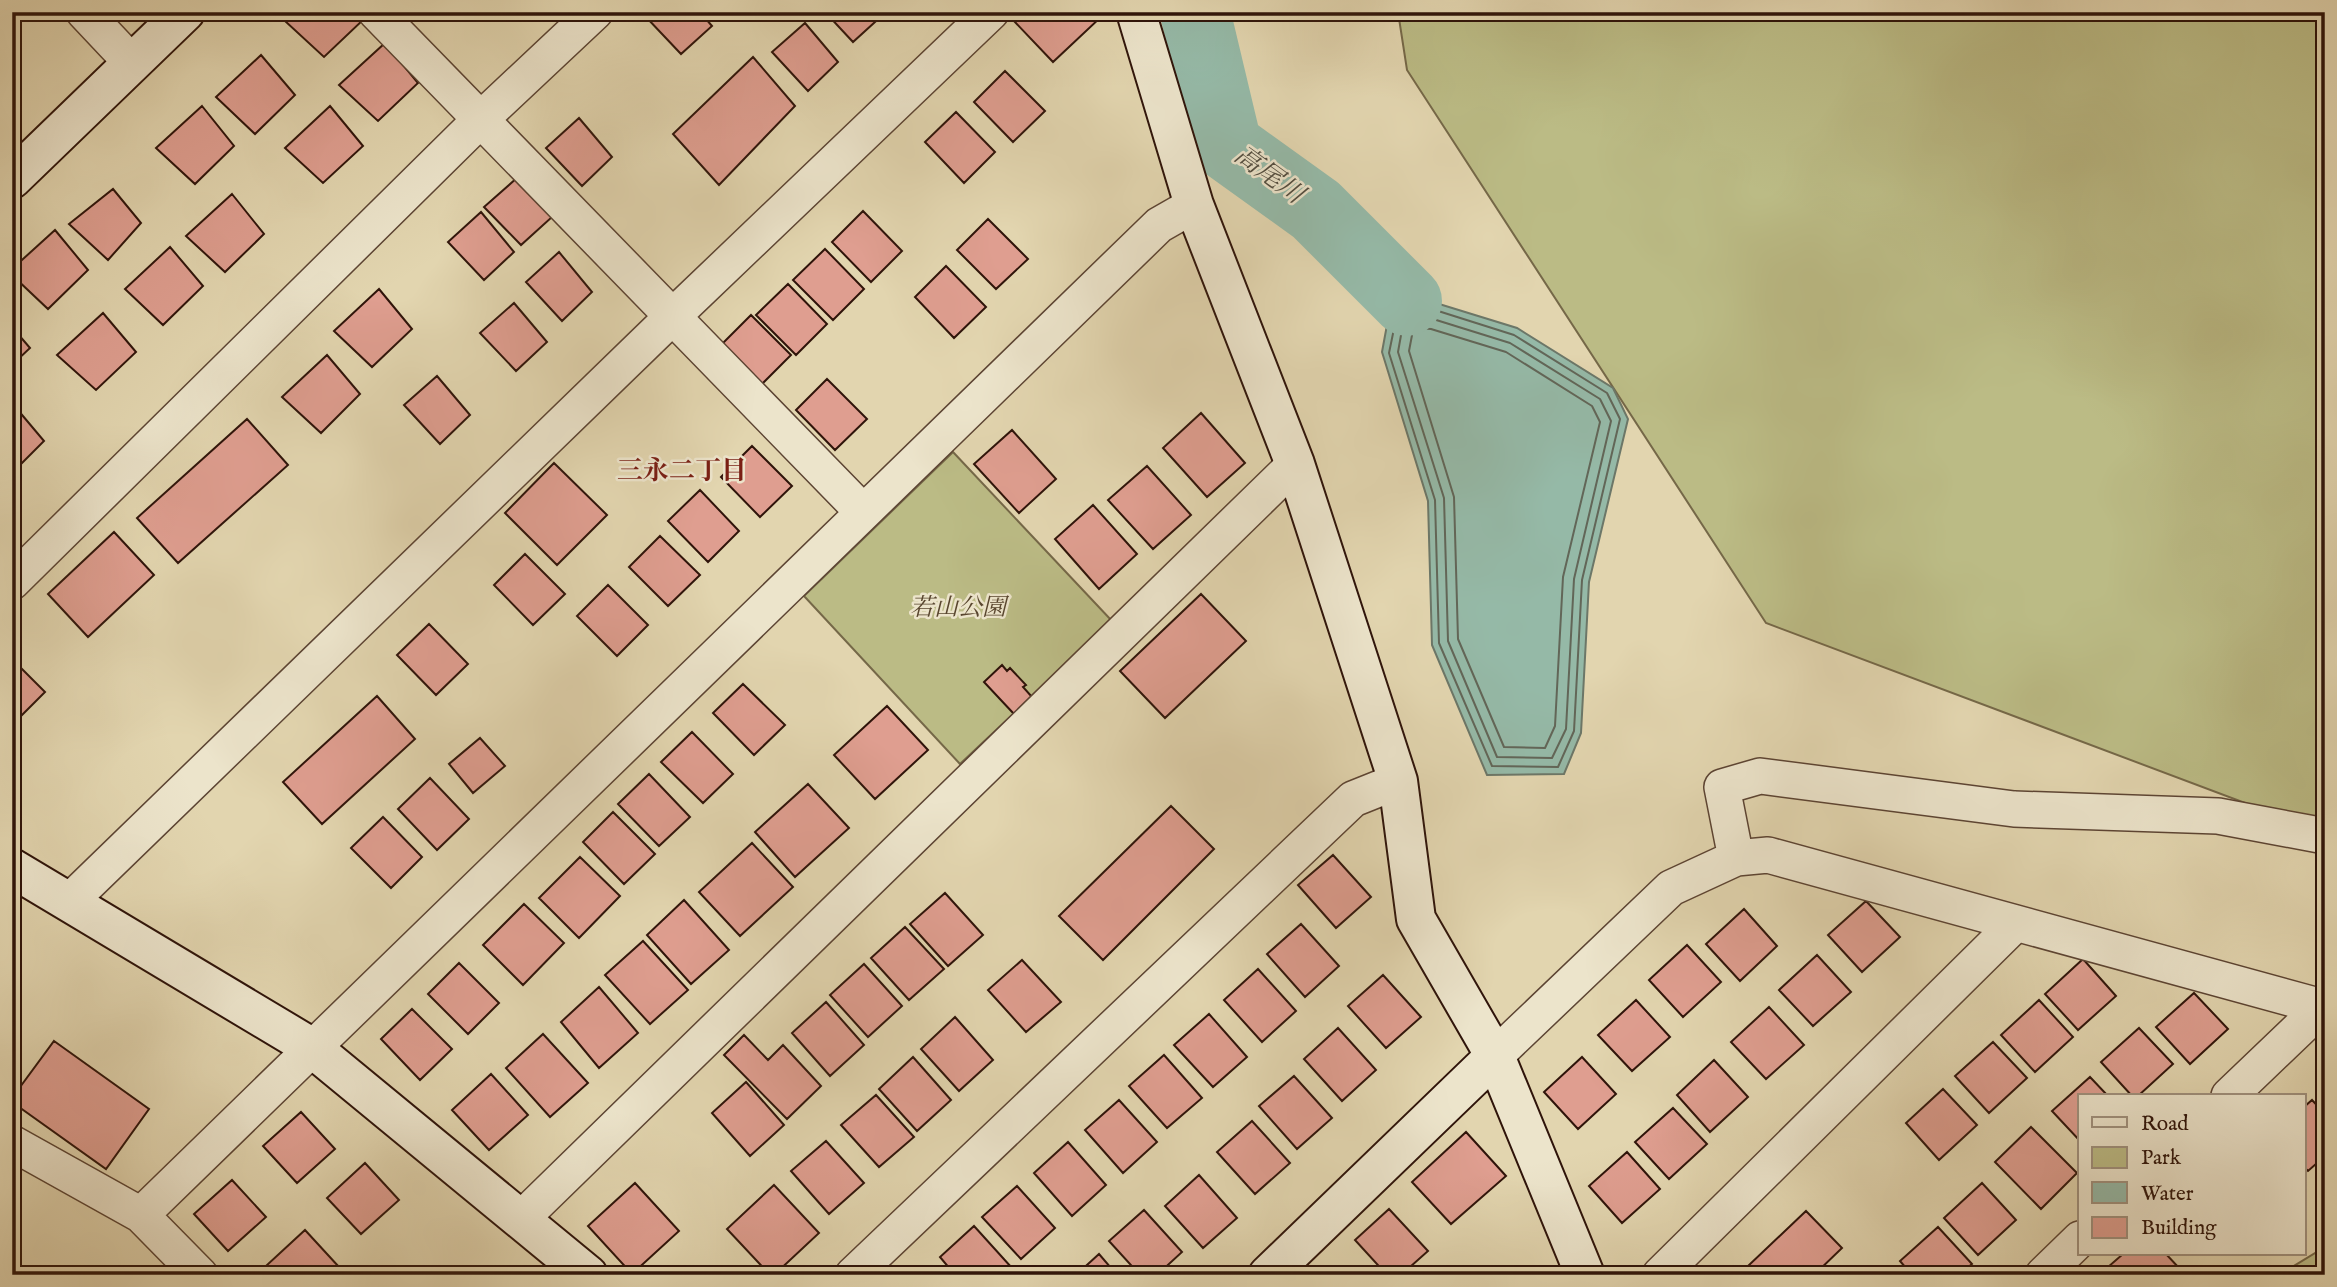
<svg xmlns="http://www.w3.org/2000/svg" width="2337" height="1287" font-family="'IM FELL English','Noto Serif JP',serif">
  <rect width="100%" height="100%" fill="#e2d5af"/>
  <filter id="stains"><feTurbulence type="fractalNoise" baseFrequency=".00286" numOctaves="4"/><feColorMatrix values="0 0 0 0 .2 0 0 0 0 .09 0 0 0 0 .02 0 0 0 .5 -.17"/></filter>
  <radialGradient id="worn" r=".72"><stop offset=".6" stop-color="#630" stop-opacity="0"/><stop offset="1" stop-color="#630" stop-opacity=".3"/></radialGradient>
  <path fill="#bbbb85" stroke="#756848" stroke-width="2" d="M1398,12H2325V833L1766,623L1407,70Z
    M953,452L1112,621L960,764L804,596Z
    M2325,1247V1275H2279Z"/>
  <path fill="#95b9a7" stroke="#6c7768" stroke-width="2" d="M1407,301L1436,303L1517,328L1613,388L1628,419L1589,582L1581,733L1564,774L1487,775L1432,645L1428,501L1382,352L1389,314Z"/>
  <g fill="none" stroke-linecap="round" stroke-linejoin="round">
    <path stroke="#626658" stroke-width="2" d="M1410,308L1435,310L1514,335L1607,393L1620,419L1582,580L1574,731L1558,767L1492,766L1439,643L1435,500L1389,353L1396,319Z
      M1413,317L1433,319L1510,343L1600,399L1611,421L1574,579L1566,729L1552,758L1497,757L1448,641L1444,498L1398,352L1403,324Z
      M1416,328L1431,329L1506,352L1592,406L1600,422L1563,577L1555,726L1545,748L1504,747L1458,639L1454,497L1409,351L1413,330Z"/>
    <path stroke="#95b9a7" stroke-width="70" d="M1195,12L1227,146L1316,210L1407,301"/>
  </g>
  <path fill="#df9e90" stroke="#2f140a" stroke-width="2" d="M294,12H358L364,19L324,57L285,21Z
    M649,12H700L712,26L681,54L645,16Z
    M825,12H886L853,42Z
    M1023,12H1097L1101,17L1053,62L1014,21Z
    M805,23L838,62L808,91L772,52Z
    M385,43L418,83L378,121L339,85Z
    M261,55L295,95L255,134L216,97Z
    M753,57L795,106L719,185L673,134Z
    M1005,71L1045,111L1013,142L974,102Z
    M202,106L234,146L195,184L156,148Z
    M330,106L363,146L323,183L285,148Z
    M956,112L995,152L964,183L925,142Z
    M579,118L612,157L582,186L546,148Z
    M518,177L552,217L521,245L484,207Z
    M113,189L141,223L108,260L69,224Z
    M232,194L264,234L225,272L186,236Z
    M863,211L902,251L871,282L832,242Z
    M481,212L514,252L484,280L448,242Z
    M988,219L1028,259L996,289L957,250Z
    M55,230L88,270L48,309L12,275V269Z
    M170,247L203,286L163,325L125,289Z
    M825,249L864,289L833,320L793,280Z
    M559,252L592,292L562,321L526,282Z
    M946,266L986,307L954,338L915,297Z
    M788,284L827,324L796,355L756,315Z
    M379,289L412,329L372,367L334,331Z
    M514,303L547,342L516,371L480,333Z
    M103,313L136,352L96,390L57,355Z
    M751,315L791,355L760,386L720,346Z
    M12,327L30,348L12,365Z
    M327,355L360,394L321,433L282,397Z
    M437,376L470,415L440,444L404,405Z
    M827,379L867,419L835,450L796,410Z
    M12,403L44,441L12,473Z
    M1201,413L1245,463L1207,497L1163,448Z
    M247,419L288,465L178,563L137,518Z
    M1012,430L1056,479L1019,513L974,464Z
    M752,446L792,486L760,517L721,477Z
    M554,463L607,515L557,565L505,513Z
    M1147,466L1191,515L1153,549L1108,500Z
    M700,490L739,531L708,562L668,521Z
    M1093,505L1137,554L1099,589L1055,539Z
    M114,532L154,575L88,637L48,594Z
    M660,536L700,575L668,606L629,567Z
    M525,554L565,594L533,625L494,585Z
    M608,585L648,625L617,656L577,616Z
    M1201,594L1246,641L1165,718L1120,671Z
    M429,624L468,664L436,695L397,655Z
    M12,659L45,692L12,725Z
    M1002,665L1007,671L1010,668L1026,685L1023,687L1032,697L1014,714L984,682Z
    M743,684L785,725L754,755L713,713Z
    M377,696L415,739L322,824L283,782Z
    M887,706L928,750L875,799L834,755Z
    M692,732L733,774L703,803L661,762Z
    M480,738L505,766L473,793L449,764Z
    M649,774L690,817L659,846L618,804Z
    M430,778L469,819L437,850L398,809Z
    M808,784L849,828L795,877L755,832Z
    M1171,806L1214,849L1103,960L1059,916Z
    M613,812L655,854L624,884L583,842Z
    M383,817L422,857L391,888L351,848Z
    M752,843L793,887L740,936L699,892Z
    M1333,855L1371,897L1336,928L1298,885Z
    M580,857L620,896L579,938L539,898Z
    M945,893L983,935L948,966L910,924Z
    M684,900L729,950L691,984L647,935Z
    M1866,901L1900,937L1862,972L1828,935Z
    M524,904L564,943L523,985L483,945Z
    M1744,909L1777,946L1740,981L1706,944Z
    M1301,924L1339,966L1305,997L1267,954Z
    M905,927L944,969L909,1000L871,958Z
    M643,941L688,990L650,1024L605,975Z
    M1687,945L1721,982L1683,1017L1649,980Z
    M1817,955L1851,992L1813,1026L1779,990Z
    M2083,959L2116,996L2078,1030L2045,994Z
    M1022,960L1061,1002L1026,1032L988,990Z
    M459,963L499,1003L468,1034L428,994Z
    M864,964L902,1006L868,1037L830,995Z
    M1258,969L1296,1011L1262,1042L1224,1000Z
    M1383,975L1421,1017L1386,1048L1348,1006Z
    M599,987L638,1033L599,1068L561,1022Z
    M2194,993L2228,1029L2190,1064L2156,1027Z
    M1636,1000L1670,1037L1632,1071L1598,1035Z
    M2039,1000L2073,1037L2035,1072L2001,1035Z
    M826,1002L864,1045L830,1076L792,1033Z
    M1769,1007L1804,1045L1766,1079L1731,1042Z
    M412,1009L452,1049L420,1080L381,1039Z
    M1209,1014L1247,1057L1213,1087L1174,1045Z
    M955,1017L993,1060L959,1091L921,1049Z
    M1338,1028L1376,1070L1342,1101L1304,1059Z
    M2139,1028L2173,1064L2138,1096H2132L2101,1062Z
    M543,1034L588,1083L550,1117L506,1068Z
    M744,1035L768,1060L783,1045L821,1086L787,1119L724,1055Z
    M54,1041L149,1109L106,1169L12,1102V1098Z
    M1993,1042L2027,1078L1989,1113L1955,1076Z
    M1164,1055L1202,1098L1167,1128L1129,1086Z
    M913,1057L951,1100L917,1131L879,1089Z
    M1582,1057L1616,1094L1578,1129L1544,1092Z
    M1714,1060L1748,1097L1710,1132L1677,1095Z
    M491,1074L528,1115L489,1150L452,1110Z
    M1294,1076L1332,1118L1297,1149L1259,1106Z
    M2090,1077L2108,1096H2080V1141L2052,1111Z
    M746,1082L784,1125L750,1156L712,1113Z
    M1943,1089L1977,1125L1939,1160L1906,1123Z
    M876,1095L914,1137L879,1167L841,1125Z
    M1119,1100L1157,1142L1123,1173L1085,1130Z
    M2312,1100L2325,1114V1156L2308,1171L2304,1167V1107Z
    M1673,1108L1707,1144L1669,1179L1635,1142Z
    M301,1112L335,1149L297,1183L263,1146Z
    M1252,1121L1290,1163L1255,1194L1217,1152Z
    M2031,1127L2077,1173L2041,1209L1995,1162Z
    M1466,1132L1506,1176L1451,1224L1412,1182Z
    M826,1141L864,1183L829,1214L791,1171Z
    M1068,1142L1106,1185L1072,1216L1034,1173Z
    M1627,1152L1660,1189L1622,1223L1589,1186Z
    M365,1163L399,1200L361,1234L327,1198Z
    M1199,1175L1237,1218L1203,1248L1165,1206Z
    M232,1180L266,1217L228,1251L194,1214Z
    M635,1183L679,1231L632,1274L588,1226Z
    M1982,1183L2016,1220L1978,1255L1944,1218Z
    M774,1185L819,1233L774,1275H770L727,1229Z
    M1017,1186L1055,1228L1021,1259L982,1217Z
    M1389,1209L1428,1251L1401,1275H1387L1355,1240Z
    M1144,1210L1182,1252L1157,1275H1140L1109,1241Z
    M1806,1211L1842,1248L1814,1275H1757L1748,1266Z
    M974,1226L1012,1268L1005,1275H955L940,1257Z
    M1938,1227L1972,1264L1959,1275H1912L1900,1261Z
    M305,1230L339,1267L330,1275H276L267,1265Z
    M1099,1254L1117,1275H1076Z
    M2123,1254H2166L2180,1269L2174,1275H2115L2108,1267Z"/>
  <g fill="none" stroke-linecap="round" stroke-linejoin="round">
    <g stroke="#5c4433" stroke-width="38">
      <path id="street" d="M84,12L132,63
        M376,12L863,512
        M12,582L480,120L595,12
        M1736,858L1722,787L1760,776L2014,809L2218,816L2325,836
        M70,901L671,318L991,12
        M1495,1056L1671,888L1736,858L1768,855L2322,1007L2229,1096
        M12,1143L141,1215L200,1275
        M141,1215L1159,225L1194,205
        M521,1219L1295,464
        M853,1275L1353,799L1398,781
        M1660,1275L2016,923
        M2043,1275L2080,1239"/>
    </g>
    <g stroke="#2f140a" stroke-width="42">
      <path id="secondary" d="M1136,12L1194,205L1295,464L1398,781L1416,919L1495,1056L1585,1275
        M12,179L185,12
        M12,868L311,1047L588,1275
        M1268,1275L1495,1056"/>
    </g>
    <use href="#street" stroke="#ece4cb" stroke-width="35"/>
    <use href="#secondary" stroke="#ece4cb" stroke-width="38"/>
  </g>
  <g text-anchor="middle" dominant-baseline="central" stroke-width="5" stroke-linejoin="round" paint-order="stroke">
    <g font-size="24" font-style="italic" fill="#59462f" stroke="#ece4cb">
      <text x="958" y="608">若山公園</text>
    </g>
    <g font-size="26" font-style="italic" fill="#534e41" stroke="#ece4cb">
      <text transform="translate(1269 175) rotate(36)">高尾川</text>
    </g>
    <g font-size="26" font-weight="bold" fill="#7a1f14" stroke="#ece4cb">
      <text x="682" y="471">三永二丁目</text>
    </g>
  </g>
  <rect width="2337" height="1287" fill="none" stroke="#e2d5af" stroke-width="42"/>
  <rect x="14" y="14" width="2309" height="1259" fill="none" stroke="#2f140a" stroke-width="3.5"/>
  <rect x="21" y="21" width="2295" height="1245" fill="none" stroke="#2f140a" stroke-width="2"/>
  <rect x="2078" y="1094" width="228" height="161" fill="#ece4cb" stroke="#a0917e" stroke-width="2"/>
  <rect x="2092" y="1117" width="35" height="10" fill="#ece4cb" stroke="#a0917e" stroke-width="2"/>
  <text x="2141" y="1130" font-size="21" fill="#2f140a">Road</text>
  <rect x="2092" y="1147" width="35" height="21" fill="#bbbb85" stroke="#a0917e" stroke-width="2"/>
  <text x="2141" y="1164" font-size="21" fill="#2f140a">Park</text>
  <rect x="2092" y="1182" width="35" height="21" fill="#95b9a7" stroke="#a0917e" stroke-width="2"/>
  <text x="2141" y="1200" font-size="21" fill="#2f140a">Water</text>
  <rect x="2092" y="1217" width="35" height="21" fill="#df9e90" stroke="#a0917e" stroke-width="2"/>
  <text x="2141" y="1234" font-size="21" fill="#2f140a">Building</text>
  <rect width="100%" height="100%" filter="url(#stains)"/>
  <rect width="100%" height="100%" fill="url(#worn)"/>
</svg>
